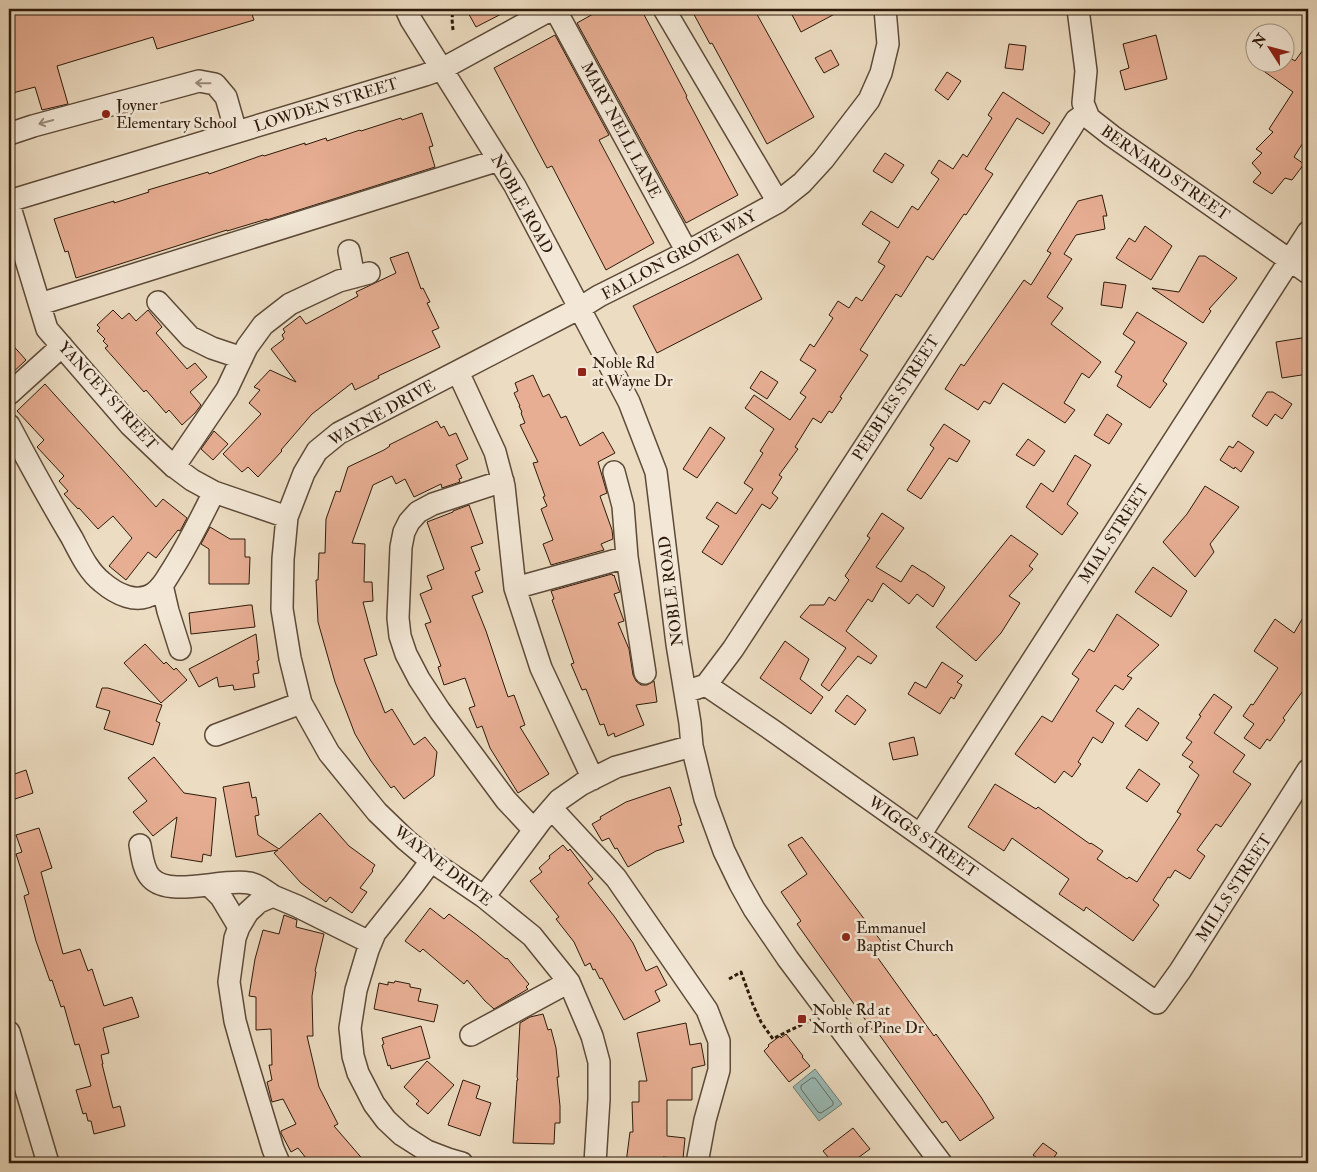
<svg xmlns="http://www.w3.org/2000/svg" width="1317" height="1172" font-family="'IM FELL Double Pica',serif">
  <rect width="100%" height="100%" fill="#ecdcc1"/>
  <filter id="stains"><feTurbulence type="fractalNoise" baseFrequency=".004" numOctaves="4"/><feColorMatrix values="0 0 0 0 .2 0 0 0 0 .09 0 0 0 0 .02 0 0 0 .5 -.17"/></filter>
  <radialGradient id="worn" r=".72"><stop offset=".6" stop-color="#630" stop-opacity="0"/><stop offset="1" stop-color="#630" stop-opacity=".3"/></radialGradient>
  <path fill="#99bbb6" stroke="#6e7b71" d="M815,1069L842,1104L819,1121L793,1087Z"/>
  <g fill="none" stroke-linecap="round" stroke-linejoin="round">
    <path stroke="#636a60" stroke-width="1" d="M812,1078H815L833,1102V1105L821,1113L818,1112L801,1089V1086Z"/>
  </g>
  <path fill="#e7ae93" stroke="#2d1a0a" d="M9,9H250L254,20L157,49L153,37L57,66L68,104L42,110L35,87L9,94Z
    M466,9H511L476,27Z
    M602,9H641L687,96L686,97L738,195L686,223L577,23Z
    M691,9H754L814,117L767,144L712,43L710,44Z
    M789,9H844L801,32Z
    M555,35L609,135L599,140L654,243L606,270L552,166L547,168L494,68Z
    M1156,35L1167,79L1125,90L1120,71L1129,68L1123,44Z
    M1308,43V135L1294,157L1304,164L1292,180L1285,178L1272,194L1253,182L1261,173L1252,163L1262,153L1256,149L1273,132L1269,129L1293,92L1251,62H1284V54L1295,61Z
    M1009,44L1026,46L1023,70L1005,68Z
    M831,50L839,65L824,73L815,58Z
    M947,72L961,81L948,100L935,90Z
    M1003,92L1050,123L1043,134L1017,118L985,169L993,174L966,215L964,214L933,260L927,256L901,297L896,294L860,350L868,355L840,397L842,398L832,413L829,411L821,423L813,418L795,447L798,449L779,475L782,477L772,493L778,498L770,509L762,504L722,565L702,552L719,526L706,518L717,502L736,514L753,489L744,483L763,453L760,451L774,429L745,408L754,395L790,420L806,397L800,393L816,370L800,360L810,344L814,347L833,318L829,315L838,301L849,308L856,297L862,301L885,266L878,262L890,242L862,224L871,211L898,228L912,206L918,210L939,179L931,173L939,160L953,169L963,154L967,157L992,118L988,115Z
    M422,113L433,146L429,147L435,167L267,220V219L227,231V230L76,278L68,251L65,252L54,219L114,201V203L149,192L148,190L208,172L209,174L263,155L264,156L305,143V145L326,138L327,141L360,130L361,131L401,118L402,120Z
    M885,153L904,165L892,183L873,171Z
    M1102,195L1107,216H1103L1105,229L1076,235L1064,254L1072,259L1047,297L1063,308L1051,324L1101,362L1089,378L1082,373L1064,403L1075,410L1065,423L1003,383L990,404L984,401L978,410L945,389L961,364L964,366L1024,280L1031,285L1051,253L1047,251L1078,201Z
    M1145,226L1172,246L1151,280L1116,258L1129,238L1135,242Z
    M408,252L421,289L423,288L430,302L427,303L439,328L432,331L440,347L378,376L379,378L355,390L352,383L312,414L281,450L282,451L258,477L248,467L242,472L223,454L261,414L249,403L260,390L254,387L270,370L296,382L271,349L284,339L282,335L285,332L283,329L300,316L306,324L358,296L356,292L396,273L390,258Z
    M738,254L762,299L657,353L633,306Z
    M1199,256H1205L1237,278L1209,309L1211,311L1203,323L1152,288L1179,292Z
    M1104,282L1126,285L1122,308L1101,305Z
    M113,310L122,319L129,313L136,321L148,310L162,327L156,333L187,369L195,363L207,377L190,392L201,405L195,413L182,425L169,410L166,413L146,390L144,392L105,348L108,346L103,341L105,339L97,331L100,328L97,325Z
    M1137,312L1187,343L1163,381L1167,384L1150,408L1117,386L1122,376L1115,372L1135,342L1123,334Z
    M1308,337V374L1282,378L1276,342Z
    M9,341L26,360L9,376Z
    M761,371L778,382L767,399L750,388Z
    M533,375L543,397L549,394L561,418L566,416L580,446L603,432L615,453L598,462L607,493L600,496L612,530L613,539L601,544L604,550L551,565L543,544L553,540L541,509L547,506L543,497L545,496L533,463L538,462L520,425L525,423L521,413L522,412L519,406H520L514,393L518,391L515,383Z
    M45,384L156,507L163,499L187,518L180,531L178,530L156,558L148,552L126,580L109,566L132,538L113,516L98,529L79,508L78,509L64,494L68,491L59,481L64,476L37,447L44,440L17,411Z
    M1267,392H1273L1292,404L1282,419L1275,414L1267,426L1252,416Z
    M1107,414L1122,424L1109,444L1094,435Z
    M437,421L441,428L444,426L449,436L456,433L468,459L456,465L462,478L459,479L460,482L442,488L441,484L414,497L405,479L396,484L392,476L373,485L352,543L365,544L364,582H372L373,601L363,602L377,655L364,659L385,713L392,709L414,745L425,737L437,752L434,776L404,799L394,786L391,788L371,761L355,734L335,682L318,622L316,580H318L319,553H325L326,519L336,491L340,492L348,467L384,450L390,446L389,445Z
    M944,424L970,441L957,462L949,458L921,499L907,490L934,448L930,445Z
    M710,427L725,438L697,478L683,469Z
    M214,431L228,444L213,460L201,449Z
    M1028,439L1045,451L1034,466L1016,455Z
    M1238,441L1254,452L1241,472L1235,467L1234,469L1220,460L1229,446L1233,448Z
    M1075,455L1091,465L1067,504L1078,513L1062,535L1026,507L1041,483L1053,492Z
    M1205,486L1239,507L1210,544L1214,552L1195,577L1163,542L1187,514Z
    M469,505L483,543L471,547L480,570L475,572L483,592L472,596L486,631L508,697L514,695L525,725L520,727L549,774L518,793L490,748L482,726L477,728L469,708L475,706L465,678L444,685L438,667L441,666L425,624L431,622L420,594L432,589L427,576L444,569L427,522L453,512V511Z
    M882,513L904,528L876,567L901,582L912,565L923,572H924L945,587L933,607L917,594L909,604L883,583L872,602L868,599L846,631L877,656L871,664L858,656L829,691L821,685L846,648L800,617L810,605H824L829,597L835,601L849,580L845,576L870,538L867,536Z
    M210,527L230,539H245V557H250L249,584H209V549L201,544Z
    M1011,535L1038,554L1029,566L1033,569L1009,596L1020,603L1001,633L976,661L936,627Z
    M1153,567L1187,591L1171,617L1135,592Z
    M612,574L613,576L614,575L619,590L620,592L614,594L624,621L618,623L629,649L633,675L636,681L641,685H647L654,681L657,702L636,705L644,725L615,737L614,733L608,736L604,724L600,725L586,689L582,690L571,664L574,663L552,600L554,599L551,591Z
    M249,605H252L255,627L191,634L189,613Z
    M1308,609V684L1283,718L1285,720L1270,741L1267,739L1260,749L1244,738L1254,724L1243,716L1251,704L1253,705L1278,668L1254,651L1275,619L1294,633Z
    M1117,614L1159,645L1127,676L1132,678L1123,690L1115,685L1096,711L1114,723L1102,743L1093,737L1078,762L1081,764L1072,777L1064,771L1055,783L1015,754L1042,716L1052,722L1079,679L1072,674L1089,649L1094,652Z
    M256,634L259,660L257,661L259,673L253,674L255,687L234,690L233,685L219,687L217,677L199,687L189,669Z
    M785,641L809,659L800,679L823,697L811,714L760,678Z
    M145,644L164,664L166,662L174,670L176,668L187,680L161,703L124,663Z
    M942,662L963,676L957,682L962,685L954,699L951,697L940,714L908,694L915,682L926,688Z
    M102,688H108L162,705L156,721L160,723L153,745L104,729L110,711L96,707Z
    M1214,694L1232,707L1214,733L1245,755L1233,772L1251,784L1221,827L1216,824L1197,850L1205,856L1190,879L1175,870L1170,878L1168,877L1153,900L1159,905L1133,941L1086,907L1084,911L1059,894L1069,879L1012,838L1004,851L968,827L995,784L1036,809L1038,807L1090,844L1091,843L1103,851L1097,859L1127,879L1129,877L1137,882L1181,814L1177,812L1199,775L1189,767L1193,762L1182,755L1192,742L1186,738L1201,716L1199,715Z
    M847,695L866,710L855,725L835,711Z
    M1138,708L1159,723L1147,741L1125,726Z
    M914,737L918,755L893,760L889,743Z
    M154,757L184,793L216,798L211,856L203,854L202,862L171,857L177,817L153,836L133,812L147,801L128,778Z
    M1139,769L1160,784L1147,802L1126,788Z
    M26,770L33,793L9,801V776Z
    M249,782L252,798L256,797L259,815L255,816L258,835L279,849L320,813L349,846L375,865L372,870L373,871L360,888L367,892L352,913L330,897L326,902L301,883L274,853L278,850L236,857L223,787Z
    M670,787L681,820H680L682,825L678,826L684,842L656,851L628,867L617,848L615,849L609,838L602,841L592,824L601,819L600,817L626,802Z
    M39,828L52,868L41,872L63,954L80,949L88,971L92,969L104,1006L132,997L139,1017L103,1028L109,1053L101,1055L103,1064H102L113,1108L120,1106L125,1126L94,1134L91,1121H88L86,1113L83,1114L76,1090L91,1086L79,1044L75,1045L64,1006L61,1007L52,980L50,981L36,941L24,896L29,894L16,854L22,852L16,835Z
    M802,837L884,945L876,949L878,952L875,954L934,1036L936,1034L981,1097L994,1118L960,1141L946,1121L942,1123L876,1030L874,1032L797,924L801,921L781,892L807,874L788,845Z
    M563,845L568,851L570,849L593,879L588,883L614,916L633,943L646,971L657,966L667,985L655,991L660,1001L624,1020L602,978L600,979L595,969L593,970L590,963L585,966L574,942L556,919L559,917L530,881L542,872L539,868L550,858L549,856Z
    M430,908L444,919L449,914L477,935L506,959L507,958L529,984L526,987L528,989L494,1009L485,1001L467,980L464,984L423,949L420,952L405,941Z
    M284,915L297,920L296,927L324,934L315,971L316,972L312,996L313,1036H307L319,1087L338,1124L334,1126L366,1163H310L298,1148L291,1152L281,1133V1131L296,1124L283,1099L272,1102L267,1082L272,1080L269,1065H272L271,1029L256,1030V997L249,996L255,959L263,930L279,934Z
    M395,981L410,984V987L421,989L418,1001L438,1005L434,1022L374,1009L379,983L388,985V982L394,983Z
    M543,1014L548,1030L551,1029L556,1048L559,1077H557L560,1106V1123H555L554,1144L513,1143L517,1080H518L517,1077L520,1023L530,1017Z
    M686,1023L690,1045L701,1043L705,1065L692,1068V1100H667V1136L685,1138L683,1159L663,1157L662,1163H626L630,1132H633L632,1102H639V1081H647L637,1033Z
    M421,1026L430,1058L391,1069L390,1065L388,1066L382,1045L384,1044L382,1038Z
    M786,1034L803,1056L802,1057L810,1066L789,1082L764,1051L769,1046L768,1045L780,1036L781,1038Z
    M427,1061L454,1085L428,1114L416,1104L419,1101L404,1087Z
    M463,1080L480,1086L476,1098L491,1103L480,1136L448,1125Z
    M853,1128L870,1149L851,1163H833L823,1151Z
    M1043,1143L1057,1153L1050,1163H1044L1033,1155Z"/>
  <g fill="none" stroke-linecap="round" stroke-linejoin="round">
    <g stroke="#5d4a38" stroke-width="24">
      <path id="minor" d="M406,9L411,20L515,186L629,402L656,472L677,644L690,723L692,746L705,799L724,851L740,884L754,909L788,959L941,1163
        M555,9L687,252
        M664,9L778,202
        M1078,9L1086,71L1083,103L1089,118L1112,136L1308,273
        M9,134L33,126L199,81L215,84L226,97L236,132
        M9,201L425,75L442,69L552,9
        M9,204L47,329L130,425L172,465L192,480L214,492L287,517
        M349,251L354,277
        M158,302L190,337L212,348L242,358
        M40,304L499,160
        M458,372L495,452L504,486L515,588L541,668L593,779
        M9,394L62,346
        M9,425C29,463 50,501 72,538C80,553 88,571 102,582C116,594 137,605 154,593C161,588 166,580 170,573C187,547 200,520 214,492
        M174,467L227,389L247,347L263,325L290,304L339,281L369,273
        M614,472L623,506L627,557L645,673
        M503,481L433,504L418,512L409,522L404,532L401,547L398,618L400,636L406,654L419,679L440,711L506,800L534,830
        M162,585L168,611L180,649
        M515,588L627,557
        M706,685L733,649L993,250L1071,128L1076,120L1086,113
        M685,692L706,685L772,730L1157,1003L1180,971L1308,770
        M216,735L301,703
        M552,809L616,878L707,1010L719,1041V1070L705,1120L697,1163
        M920,835L1308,232
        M140,845C142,855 143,870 151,878C170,898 222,878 249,883C257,884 266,891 273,896
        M431,861L414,884L375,933L368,950L356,990L350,1028L353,1056L358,1073L374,1104L386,1120L402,1135L427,1151L448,1159L462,1163
        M209,885L221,897L239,927
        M484,897L540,822L559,800L582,784L616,767L692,746
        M9,1032L48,1163
        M471,1035L569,982
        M279,1163L273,1149L242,1046L235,1021L229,982L235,938L239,927L248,912L259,902L273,896L297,906L371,943
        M595,1163L599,1099V1062L592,1036L569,982L532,936L484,897L431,861L406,840L377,812L329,753L301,703L290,658L282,609L283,559L287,517L304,473L317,451L339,433L580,308L599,296L687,252L778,202L802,183L823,160L869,100L881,73L888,44L885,9"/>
    </g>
    <path stroke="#2d1a0a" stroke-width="3" stroke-dasharray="4 2.5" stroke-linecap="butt" d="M453,30L452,19L453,9
      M729,979L741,972L753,1005L761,1022L773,1039C785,1032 798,1027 811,1020"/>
    <use href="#minor" stroke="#f3e8d7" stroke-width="21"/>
  </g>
  <defs><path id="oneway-shaft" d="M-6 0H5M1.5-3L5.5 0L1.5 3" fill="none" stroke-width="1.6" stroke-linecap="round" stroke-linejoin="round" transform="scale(1.25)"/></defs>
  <g stroke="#9a8b7b">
    <use href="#oneway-shaft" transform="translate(203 83) rotate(-179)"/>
    <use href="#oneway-shaft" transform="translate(46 122) rotate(165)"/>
  </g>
  <g fill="#8f2418" stroke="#f3e8d7" stroke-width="2">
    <circle cx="106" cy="114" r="5"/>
    <rect x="577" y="367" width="10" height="10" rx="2.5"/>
    <circle cx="846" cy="937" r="5"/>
    <rect x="797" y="1014" width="10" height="10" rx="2.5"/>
  </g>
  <g text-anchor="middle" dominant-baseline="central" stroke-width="5" stroke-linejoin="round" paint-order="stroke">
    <g font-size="16" fill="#2d1a0a" stroke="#f3e8d7" text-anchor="start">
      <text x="116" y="105">Joyner<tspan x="116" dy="18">Elementary School</tspan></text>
      <text x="592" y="363">Noble Rd<tspan x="592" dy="18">at Wayne Dr</tspan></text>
      <text x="856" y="928">Emmanuel<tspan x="856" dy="18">Baptist Church</tspan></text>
      <text x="812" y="1010">Noble Rd at<tspan x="812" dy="18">North of Pine Dr</tspan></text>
    </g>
    <g font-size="16" fill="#2d1a0a" stroke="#f3e8d7">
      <text transform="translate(326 105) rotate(-17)">LOWDEN STREET</text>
      <text transform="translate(621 130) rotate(62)">MARY NELL LANE</text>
      <text transform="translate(1165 173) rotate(35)">BERNARD STREET</text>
      <text transform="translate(522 204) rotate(61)">NOBLE ROAD</text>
      <text transform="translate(679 255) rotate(-28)">FALLON GROVE WAY</text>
      <text transform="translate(108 396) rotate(48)">YANCEY STREET</text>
      <text transform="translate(896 398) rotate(-57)">PEEBLES STREET</text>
      <text transform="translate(382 413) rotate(-29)">WAYNE DRIVE</text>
      <text transform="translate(1114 534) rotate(-57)">MIAL STREET</text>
      <text transform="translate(671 591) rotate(-97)">NOBLE ROAD</text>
      <text transform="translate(923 837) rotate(35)">WIGGS STREET</text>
      <text transform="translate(443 866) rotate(38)">WAYNE DRIVE</text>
      <text transform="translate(1234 888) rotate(-57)">MILLS STREET</text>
    </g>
  </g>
  <rect width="1317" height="1172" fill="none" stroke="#ecdcc1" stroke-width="30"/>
  <rect x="10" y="10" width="1297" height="1152" fill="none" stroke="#2d1a0a" stroke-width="2.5"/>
  <rect x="15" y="15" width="1287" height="1142" fill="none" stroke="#2d1a0a"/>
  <g transform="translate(1270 48) rotate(306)"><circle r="24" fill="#f3e8d7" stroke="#a49685"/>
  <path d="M0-4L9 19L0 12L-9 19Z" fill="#8f2418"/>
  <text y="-8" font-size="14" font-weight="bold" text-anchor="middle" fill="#2d1a0a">N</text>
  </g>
  <rect width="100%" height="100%" filter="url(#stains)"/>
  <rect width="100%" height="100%" fill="url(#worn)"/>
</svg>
